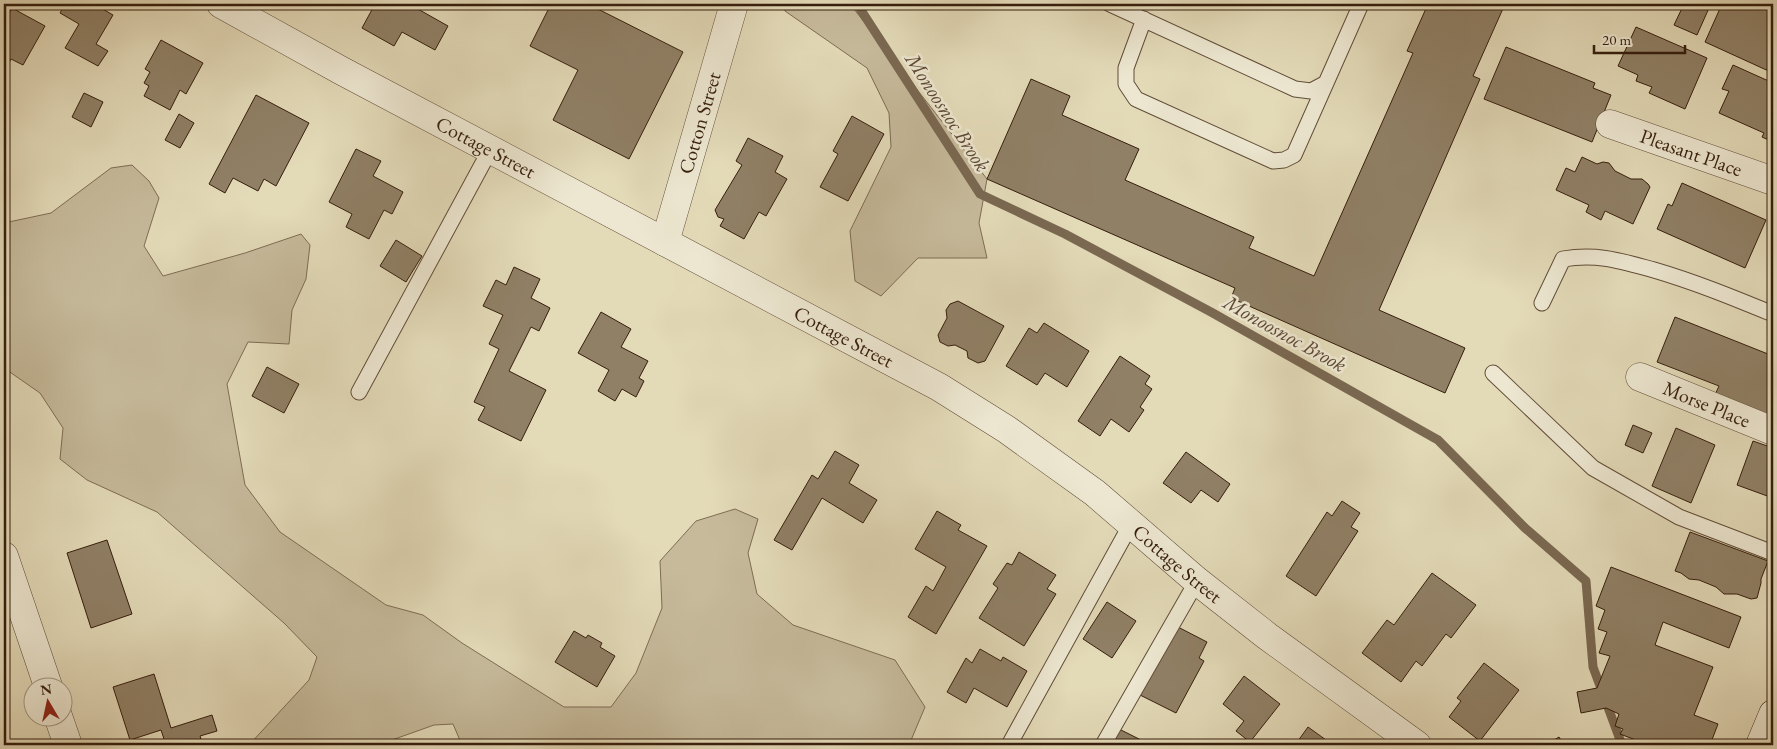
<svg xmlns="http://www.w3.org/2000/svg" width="1777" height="749" font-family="'EB Garamond',serif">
  <rect width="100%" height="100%" fill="#e3dab8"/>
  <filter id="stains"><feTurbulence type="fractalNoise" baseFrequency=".004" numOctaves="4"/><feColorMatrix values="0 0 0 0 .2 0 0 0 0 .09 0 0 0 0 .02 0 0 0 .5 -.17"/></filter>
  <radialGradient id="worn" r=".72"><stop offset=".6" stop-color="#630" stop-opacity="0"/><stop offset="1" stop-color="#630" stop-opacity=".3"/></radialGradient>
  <path fill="#c6ba9b" stroke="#7e6c54" d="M785,4H850L987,179L979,223L987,258H918L881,296L855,281L850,231L891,147L889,113L867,68L785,11Z
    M132,165L149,181L159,198L144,246L163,276L245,253L301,234L310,245L306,279L292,310L289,344L248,342L227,384L245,485L280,532L386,605L423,615L462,643L564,707H611L636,673L662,608L660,561L696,521L735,509L758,519L748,553L757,594L793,625L895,660L925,707L909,745H462L453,724L434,725L378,745H249L309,680L317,657L284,623L157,512L87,480L60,459L63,428L40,393L4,368V223L51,213L111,168Z"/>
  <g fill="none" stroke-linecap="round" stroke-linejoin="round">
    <path stroke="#7a6851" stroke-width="9" d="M857,4L980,194L1065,234L1211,312L1438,440L1525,528L1586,581L1593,667L1622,745"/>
  </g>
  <path fill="#908066" stroke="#361e0d" d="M65,4H94L113,15L96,44L108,51L98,66L65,48L79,24L60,13Z
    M375,4H409L448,26L435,50L402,32L394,46L362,28Z
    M540,4H588L683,52L629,159L553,120L578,70L530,46L549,8Z
    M1428,4H1505L1473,76L1480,79L1379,310L1465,348L1445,393L1231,298L1235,288L987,179L1031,79L1070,96L1062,115L1139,149L1125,180L1254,237L1249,248L1314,276L1413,53L1407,51Z
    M1684,4H1698L1709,8L1697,35L1674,25Z
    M1722,4L1773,5V73L1705,42Z
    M12,8L45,26L23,65L11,59L4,72V23Z
    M1636,27L1707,58L1685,109L1649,93L1652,87L1636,81L1638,75L1618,66Z
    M161,40L203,63L186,94L180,90L170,110L144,96L149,86L144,83L150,72L145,69Z
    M1506,47L1595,83L1593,88L1611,95L1592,142L1484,99Z
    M1733,65L1773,83V142L1762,137L1764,133L1719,113L1729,91L1722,89Z
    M84,93L103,102L91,127L72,117Z
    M256,95L309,123L276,186L264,179L258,191L233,178L225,193L209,184Z
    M179,114L194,123L180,148L165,140Z
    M852,116L884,134L848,201L820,187L838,154L833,151Z
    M748,138L783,156L775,172L787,179L766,216L759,212L744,239L720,226L724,219L718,217L715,210L742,165L736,161Z
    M356,149L381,161L373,176L403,192L392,214L384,210L369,239L346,227L352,214L329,202Z
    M1582,157L1597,164L1603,162L1609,163L1615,171L1631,179H1642L1648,184L1650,187L1633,224L1605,211L1601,220L1586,212L1589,205L1556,190L1566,168L1575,172Z
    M1682,183L1766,220L1745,268L1657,229L1668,204L1672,206Z
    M396,240L422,256L406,282L380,266Z
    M514,267L540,279L531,298L550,308L539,331L531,327L509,371L546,390L521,441L478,420L485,407L474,402L499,349L489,344L503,315L483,306L496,280L506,285Z
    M958,301L1004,326L985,361L978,363L968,358L967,351L955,345L948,346L940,342L938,335L947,318L946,310L950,304Z
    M601,312L631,329L621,347L648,361L639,378L644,381L636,397L622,389L615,401L598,391L609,370L578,353Z
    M1675,317L1773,356V421L1714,397L1719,386L1657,362Z
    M1044,323L1089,351L1067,387L1045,373L1037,385L1006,366L1029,328L1037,333Z
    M1120,356L1150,376L1145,384L1152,389L1140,407L1144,410L1129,432L1111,419L1100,436L1078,421Z
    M267,367L299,384L284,413L252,396Z
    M1633,425L1652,433L1643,453L1625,445Z
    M1676,428L1715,445L1691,503L1652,486Z
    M1753,441L1773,448V489L1770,497L1737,485Z
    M835,451L859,465L849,483L877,500L863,523L822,498L792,550L774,540L812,475L818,479Z
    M1186,452L1230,484L1218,502L1201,490L1191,503L1163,483Z
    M1342,501L1360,513L1351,527L1358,531L1316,596L1286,576L1327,512L1332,516Z
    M937,511L961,525L958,530L987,546L936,634L908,617L926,586L933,591L946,567L915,549Z
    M1690,532L1768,561L1761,579V583L1757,598L1751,599L1737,594H1724L1716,587L1699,580L1689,579L1681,573L1675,571Z
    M107,540L132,614L91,628L67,553Z
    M1019,552L1056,575L1047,589L1056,594L1024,646L979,618L998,588L993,584L1007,563L1012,565Z
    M1611,567L1741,617L1729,648L1663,622L1655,645L1713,667L1694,715L1718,724L1710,745H1649L1620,734L1623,729L1615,726L1619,714L1606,708L1581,713L1577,692L1597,688L1610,656L1599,653L1607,632L1598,629L1605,610L1596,606Z
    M1432,573L1476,605L1451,638L1446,634L1422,666L1416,661L1401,682L1362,653L1387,620L1394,625Z
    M1107,602L1136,621L1112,658L1083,639Z
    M1176,626L1207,642L1199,658L1204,661L1176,713L1140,695Z
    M574,631L586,638L588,635L602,643L600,647L615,656L597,687L555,662Z
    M980,649L1001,661L1003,657L1027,671L1007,707L974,688L966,703L947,692L966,658L972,663Z
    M1484,663L1519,690L1480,741L1449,717L1461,701L1457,698Z
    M154,674L171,728L212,715L217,731L200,736L203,745H166L161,730L130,740L113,687Z
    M1244,676L1280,704L1250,742L1236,731L1244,721L1223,704Z
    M1308,727L1333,745H1295Z
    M1119,729L1149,744L1148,745H1110Z
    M1559,737L1564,745H1546Z"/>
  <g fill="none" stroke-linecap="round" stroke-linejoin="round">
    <g stroke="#614d38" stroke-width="17">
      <path id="lane" d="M1110,4L1295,89L1311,91L1326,83L1361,4
        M1144,19L1126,68V84L1136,99L1273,161L1284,160L1294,155L1326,83
        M1542,303L1563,259C1597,253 1621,261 1654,270C1695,282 1734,298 1773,314
        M1493,373L1593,468L1679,517L1773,553
        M359,392L490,150
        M1009,745L1131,524
        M1103,745L1197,581"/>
    </g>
    <g stroke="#614d38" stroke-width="29">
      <g id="street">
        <path id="s1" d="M221,4L342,71L939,387L1006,429L1095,493L1197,581L1267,636L1417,745"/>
        <path id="s2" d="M1610,124L1773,181"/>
        <path id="s3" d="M665,242L734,4"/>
        <path id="s4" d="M1640,377L1773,431"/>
        <path d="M4,556L48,686"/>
        <path d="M58,716L68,745"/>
      </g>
    </g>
    <g stroke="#361e0d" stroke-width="29">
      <path id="secondary" d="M1760,745L1773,714"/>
    </g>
    <use href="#lane" stroke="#ede7d1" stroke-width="15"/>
    <use href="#street" stroke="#ede7d1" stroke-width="28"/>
    <use href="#secondary" stroke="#ede7d1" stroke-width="28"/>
  </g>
  <g text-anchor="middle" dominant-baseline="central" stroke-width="5" stroke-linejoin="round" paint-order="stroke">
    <g font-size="20" fill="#361e0d" stroke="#ede7d1">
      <text stroke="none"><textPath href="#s3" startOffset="124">Cotton Street</textPath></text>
      <text stroke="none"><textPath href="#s1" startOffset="301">Cottage Street</textPath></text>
      <text stroke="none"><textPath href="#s2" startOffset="86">Pleasant Place</textPath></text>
      <text stroke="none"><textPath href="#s1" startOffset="706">Cottage Street</textPath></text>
      <text stroke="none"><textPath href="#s4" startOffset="72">Morse Place</textPath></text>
      <text stroke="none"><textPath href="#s1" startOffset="1111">Cottage Street</textPath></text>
    </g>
    <g font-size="21" font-style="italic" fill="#5e4935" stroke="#ede7d1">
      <text transform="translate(948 112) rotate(57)">Monoosnoc Brook</text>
      <text transform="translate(1285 333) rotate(29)">Monoosnoc Brook</text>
    </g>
  </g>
  <rect width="1777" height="749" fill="none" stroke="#e3dab8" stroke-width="20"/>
  <rect x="5" y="5" width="1767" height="739" fill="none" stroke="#361e0d" stroke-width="2.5"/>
  <rect x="10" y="10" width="1757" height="729" fill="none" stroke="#361e0d"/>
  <g transform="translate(48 702) rotate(351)"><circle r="24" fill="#ede7d1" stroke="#a49783"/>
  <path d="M0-4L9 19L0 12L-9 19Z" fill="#8f2418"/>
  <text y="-8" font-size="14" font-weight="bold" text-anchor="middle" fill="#361e0d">N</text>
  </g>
  <path d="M1594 45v8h91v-8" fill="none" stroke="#361e0d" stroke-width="2.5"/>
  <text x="1602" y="45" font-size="15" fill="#361e0d" stroke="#ede7d1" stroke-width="4" paint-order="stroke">20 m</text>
  <rect width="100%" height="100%" filter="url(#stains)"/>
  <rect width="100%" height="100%" fill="url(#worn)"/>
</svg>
